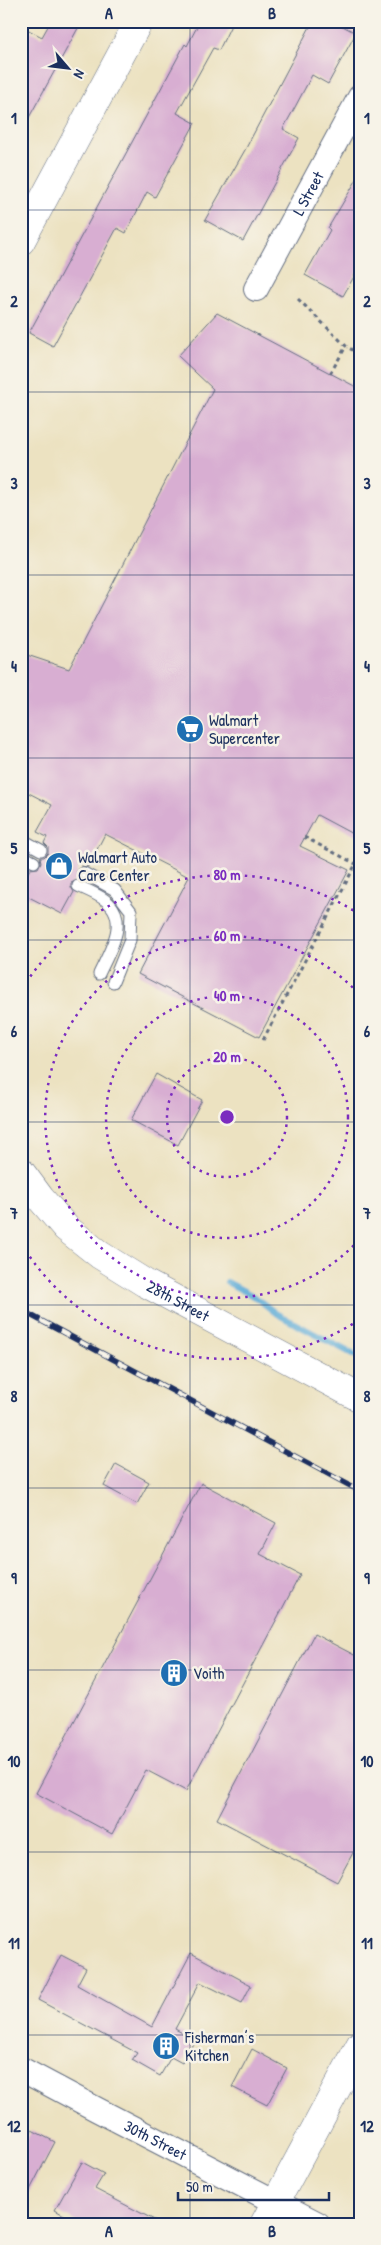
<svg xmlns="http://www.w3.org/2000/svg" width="381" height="2245" font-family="'Patrick Hand',sans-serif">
  <rect width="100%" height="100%" fill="#f7f3e8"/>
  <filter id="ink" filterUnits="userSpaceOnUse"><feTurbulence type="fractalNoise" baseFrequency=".02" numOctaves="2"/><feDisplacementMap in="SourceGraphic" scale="10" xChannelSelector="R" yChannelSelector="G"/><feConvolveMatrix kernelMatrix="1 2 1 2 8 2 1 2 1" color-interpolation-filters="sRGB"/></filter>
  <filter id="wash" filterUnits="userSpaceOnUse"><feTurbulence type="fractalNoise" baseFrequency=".0096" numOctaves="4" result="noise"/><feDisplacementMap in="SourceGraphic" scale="20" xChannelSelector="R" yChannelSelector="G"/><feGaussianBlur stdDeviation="1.12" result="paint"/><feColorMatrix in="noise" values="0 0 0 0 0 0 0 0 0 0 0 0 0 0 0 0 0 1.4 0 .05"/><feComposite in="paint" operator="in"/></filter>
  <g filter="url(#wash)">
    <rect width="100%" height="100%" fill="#ece2c1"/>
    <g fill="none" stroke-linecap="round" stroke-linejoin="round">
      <path stroke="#5dacd7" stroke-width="6" d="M227,1282L255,1297L277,1314L360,1358"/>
    </g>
    <g id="blocks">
      <path fill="#d8aed2" d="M51,21H82L21,132V26L42,37Z
        M200,21H233L219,50L213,48L177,113L195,123L155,197L147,192L126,233L117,228L53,346L29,333L185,44L187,46Z
        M313,21H333L356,33L328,84L312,75L294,109L283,129L299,138L243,241L205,220L245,150Z
        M360,174V266L343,296L305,275L330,230L328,228Z
        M217,313L360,389V838L317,815L300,846L349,870L259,1037L138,974L189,877L105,834L88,867L81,866L77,870V874L80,879L71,883V887L74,892L62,914L21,893V885L30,869L38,868L41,862L40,857H44L48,853V847L44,843L47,837L37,832L52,805L21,789V653L69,669L213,389L178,356Z
        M156,1074L202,1100L178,1145L131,1120Z
        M116,1464L149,1482L137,1504L104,1486Z
        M201,1483L276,1523L260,1554L300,1575L186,1791L146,1770L112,1834L36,1793Z
        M314,1634L360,1658V1840L337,1882L217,1819Z
        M191,1953L251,1985L242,2003L200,1982L175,2029L195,2040L182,2063L171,2057L160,2076L132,2060L137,2053L38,2000L61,1955L86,1968L77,1985L152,2027Z
        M252,2049L287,2068L267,2105L232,2087Z
        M32,2130L55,2142L21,2207V2150Z
        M82,2162L104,2174L95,2189L162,2224H80L55,2210Z"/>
    </g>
  </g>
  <g filter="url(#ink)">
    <use href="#blocks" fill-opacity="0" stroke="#646e81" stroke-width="1"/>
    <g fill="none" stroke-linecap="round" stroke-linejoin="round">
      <g stroke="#646e81" stroke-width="13">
        <path id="service" d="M21,839L41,850
          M21,855L34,862
          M84,873L115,890L131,911L130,940L113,982
          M78,886C87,890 97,894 105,900C131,919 109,952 99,974"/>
      </g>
      <g stroke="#646e81" stroke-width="26">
        <g id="minor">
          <path id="s1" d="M256,289L360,97"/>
          <path id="s2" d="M21,2069L96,2109L318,2224"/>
        </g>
      </g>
      <g stroke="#646e81" stroke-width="29">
        <path id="tertiary" d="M21,241L139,21"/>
      </g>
      <g stroke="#646e81" stroke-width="29">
        <g id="secondary">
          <path id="s3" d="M21,1172L41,1199L66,1228L100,1255L145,1283L360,1398"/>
          <path d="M264,2224L360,2045"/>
        </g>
      </g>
      <path stroke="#646e81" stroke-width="3" stroke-dasharray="4 4" stroke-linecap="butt" d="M298,299L347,347L360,354
        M330,374L345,348L347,347
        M304,837L356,864
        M263,1040L360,856"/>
      <use href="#service" stroke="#fff" stroke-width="11"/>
      <use href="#minor" stroke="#fff" stroke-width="24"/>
      <use href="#tertiary" stroke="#fff" stroke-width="28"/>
      <use href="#secondary" stroke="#fff" stroke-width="28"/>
      <g stroke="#1b2f5e" stroke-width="5.5">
        <path id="rail" d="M21,1310L360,1491"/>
      </g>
      <use href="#rail" stroke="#f7f3e8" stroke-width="4" stroke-dasharray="11" stroke-linecap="butt"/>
    </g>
  </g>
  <path fill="none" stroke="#1b2f5e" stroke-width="1" stroke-opacity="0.55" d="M190,21V2224M21,210H360M21,392H360M21,575H360M21,758H360M21,940H360M21,1122H360M21,1305H360M21,1488H360M21,1670H360M21,1852H360M21,2035H360"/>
  <g fill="none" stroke="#7b2cbf" stroke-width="2.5" stroke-dasharray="2.5 5">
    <circle cx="227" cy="1117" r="60"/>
    <circle cx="227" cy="1117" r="121"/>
    <path d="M359 1240A181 181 0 1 1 359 994"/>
    <path d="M359 1320A242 242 0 0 1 22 1245M22 989A242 242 0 0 1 359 914"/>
  </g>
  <defs>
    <g id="supermarket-disc" transform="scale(1.4375)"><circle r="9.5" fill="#1f6fb2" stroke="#f7f3e8"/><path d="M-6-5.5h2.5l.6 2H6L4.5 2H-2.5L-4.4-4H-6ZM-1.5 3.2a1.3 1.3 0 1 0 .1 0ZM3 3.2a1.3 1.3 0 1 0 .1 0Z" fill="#fff"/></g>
    <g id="shop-disc" transform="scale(1.4375)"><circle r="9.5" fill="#1f6fb2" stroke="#f7f3e8"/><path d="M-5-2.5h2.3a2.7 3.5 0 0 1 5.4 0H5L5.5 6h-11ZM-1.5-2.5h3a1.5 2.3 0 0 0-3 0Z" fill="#fff"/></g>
    <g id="building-disc" transform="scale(1.4375)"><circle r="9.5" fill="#1f6fb2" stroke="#f7f3e8"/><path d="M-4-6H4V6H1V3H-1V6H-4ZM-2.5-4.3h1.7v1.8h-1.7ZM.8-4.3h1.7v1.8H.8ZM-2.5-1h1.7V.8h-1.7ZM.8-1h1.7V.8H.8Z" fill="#fff"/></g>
  </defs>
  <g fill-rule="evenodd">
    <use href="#supermarket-disc" x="190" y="729"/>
    <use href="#shop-disc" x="59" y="866"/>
    <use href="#building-disc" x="174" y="1673"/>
    <use href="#building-disc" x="166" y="2046"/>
  </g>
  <g text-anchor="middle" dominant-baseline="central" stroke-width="5" stroke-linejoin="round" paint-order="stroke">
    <g font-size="16" fill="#1b2f5e" stroke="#f7f3e8">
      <text stroke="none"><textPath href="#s1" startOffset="109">L Street</textPath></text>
      <text stroke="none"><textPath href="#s3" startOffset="206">28th Street</textPath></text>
      <text stroke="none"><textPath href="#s2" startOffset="152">30th Street</textPath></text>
    </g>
    <g font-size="16" fill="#1b2f5e" stroke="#f7f3e8" text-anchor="start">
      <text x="209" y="720">Walmart<tspan x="209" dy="18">Supercenter</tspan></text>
      <text x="78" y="857">Walmart Auto<tspan x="78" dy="18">Care Center</tspan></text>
      <text x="193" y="1673">Voith</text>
      <text x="185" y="2037">Fisherman’s<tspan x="185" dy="18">Kitchen</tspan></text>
    </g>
  </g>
  <circle cx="227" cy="1117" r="8" fill="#7b2cbf" stroke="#f7f3e8" stroke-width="2.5"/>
  <g font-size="15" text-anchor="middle" font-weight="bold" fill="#7b2cbf" stroke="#f7f3e8" stroke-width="5" stroke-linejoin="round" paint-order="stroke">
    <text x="227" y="880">80 m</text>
    <text x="227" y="941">60 m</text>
    <text x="227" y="1001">40 m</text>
    <text x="227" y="1062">20 m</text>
  </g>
  <rect width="381" height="2245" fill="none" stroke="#f7f3e8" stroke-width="55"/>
  <g transform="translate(68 68) rotate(118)" stroke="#f7f3e8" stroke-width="4" paint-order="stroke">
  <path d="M0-4L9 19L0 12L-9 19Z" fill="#1b2f5e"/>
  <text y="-8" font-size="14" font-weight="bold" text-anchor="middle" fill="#1b2f5e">N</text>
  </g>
  <path d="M178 2192v8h151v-8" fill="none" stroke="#1b2f5e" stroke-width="2.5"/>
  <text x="186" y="2192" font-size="15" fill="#1b2f5e" stroke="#f7f3e8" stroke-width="4" paint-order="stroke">50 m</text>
  <rect x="28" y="28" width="326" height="2190" fill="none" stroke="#1b2f5e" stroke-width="2"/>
  <g font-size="16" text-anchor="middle" font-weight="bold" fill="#1b2f5e">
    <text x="109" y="19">A</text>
    <text x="272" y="19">B</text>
    <text x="14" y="124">1</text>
    <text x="367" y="124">1</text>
    <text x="14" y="307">2</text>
    <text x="367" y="307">2</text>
    <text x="14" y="489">3</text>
    <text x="367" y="489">3</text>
    <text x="14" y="672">4</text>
    <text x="367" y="672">4</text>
    <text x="14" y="854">5</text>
    <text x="367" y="854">5</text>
    <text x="14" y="1037">6</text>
    <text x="367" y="1037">6</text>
    <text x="14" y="1219">7</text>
    <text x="367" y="1219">7</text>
    <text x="14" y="1402">8</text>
    <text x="367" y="1402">8</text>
    <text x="14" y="1584">9</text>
    <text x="367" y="1584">9</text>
    <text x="14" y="1767">10</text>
    <text x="367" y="1767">10</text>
    <text x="14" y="1949">11</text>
    <text x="367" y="1949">11</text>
    <text x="14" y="2132">12</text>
    <text x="367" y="2132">12</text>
    <text x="109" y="2237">A</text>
    <text x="272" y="2237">B</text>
  </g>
</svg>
